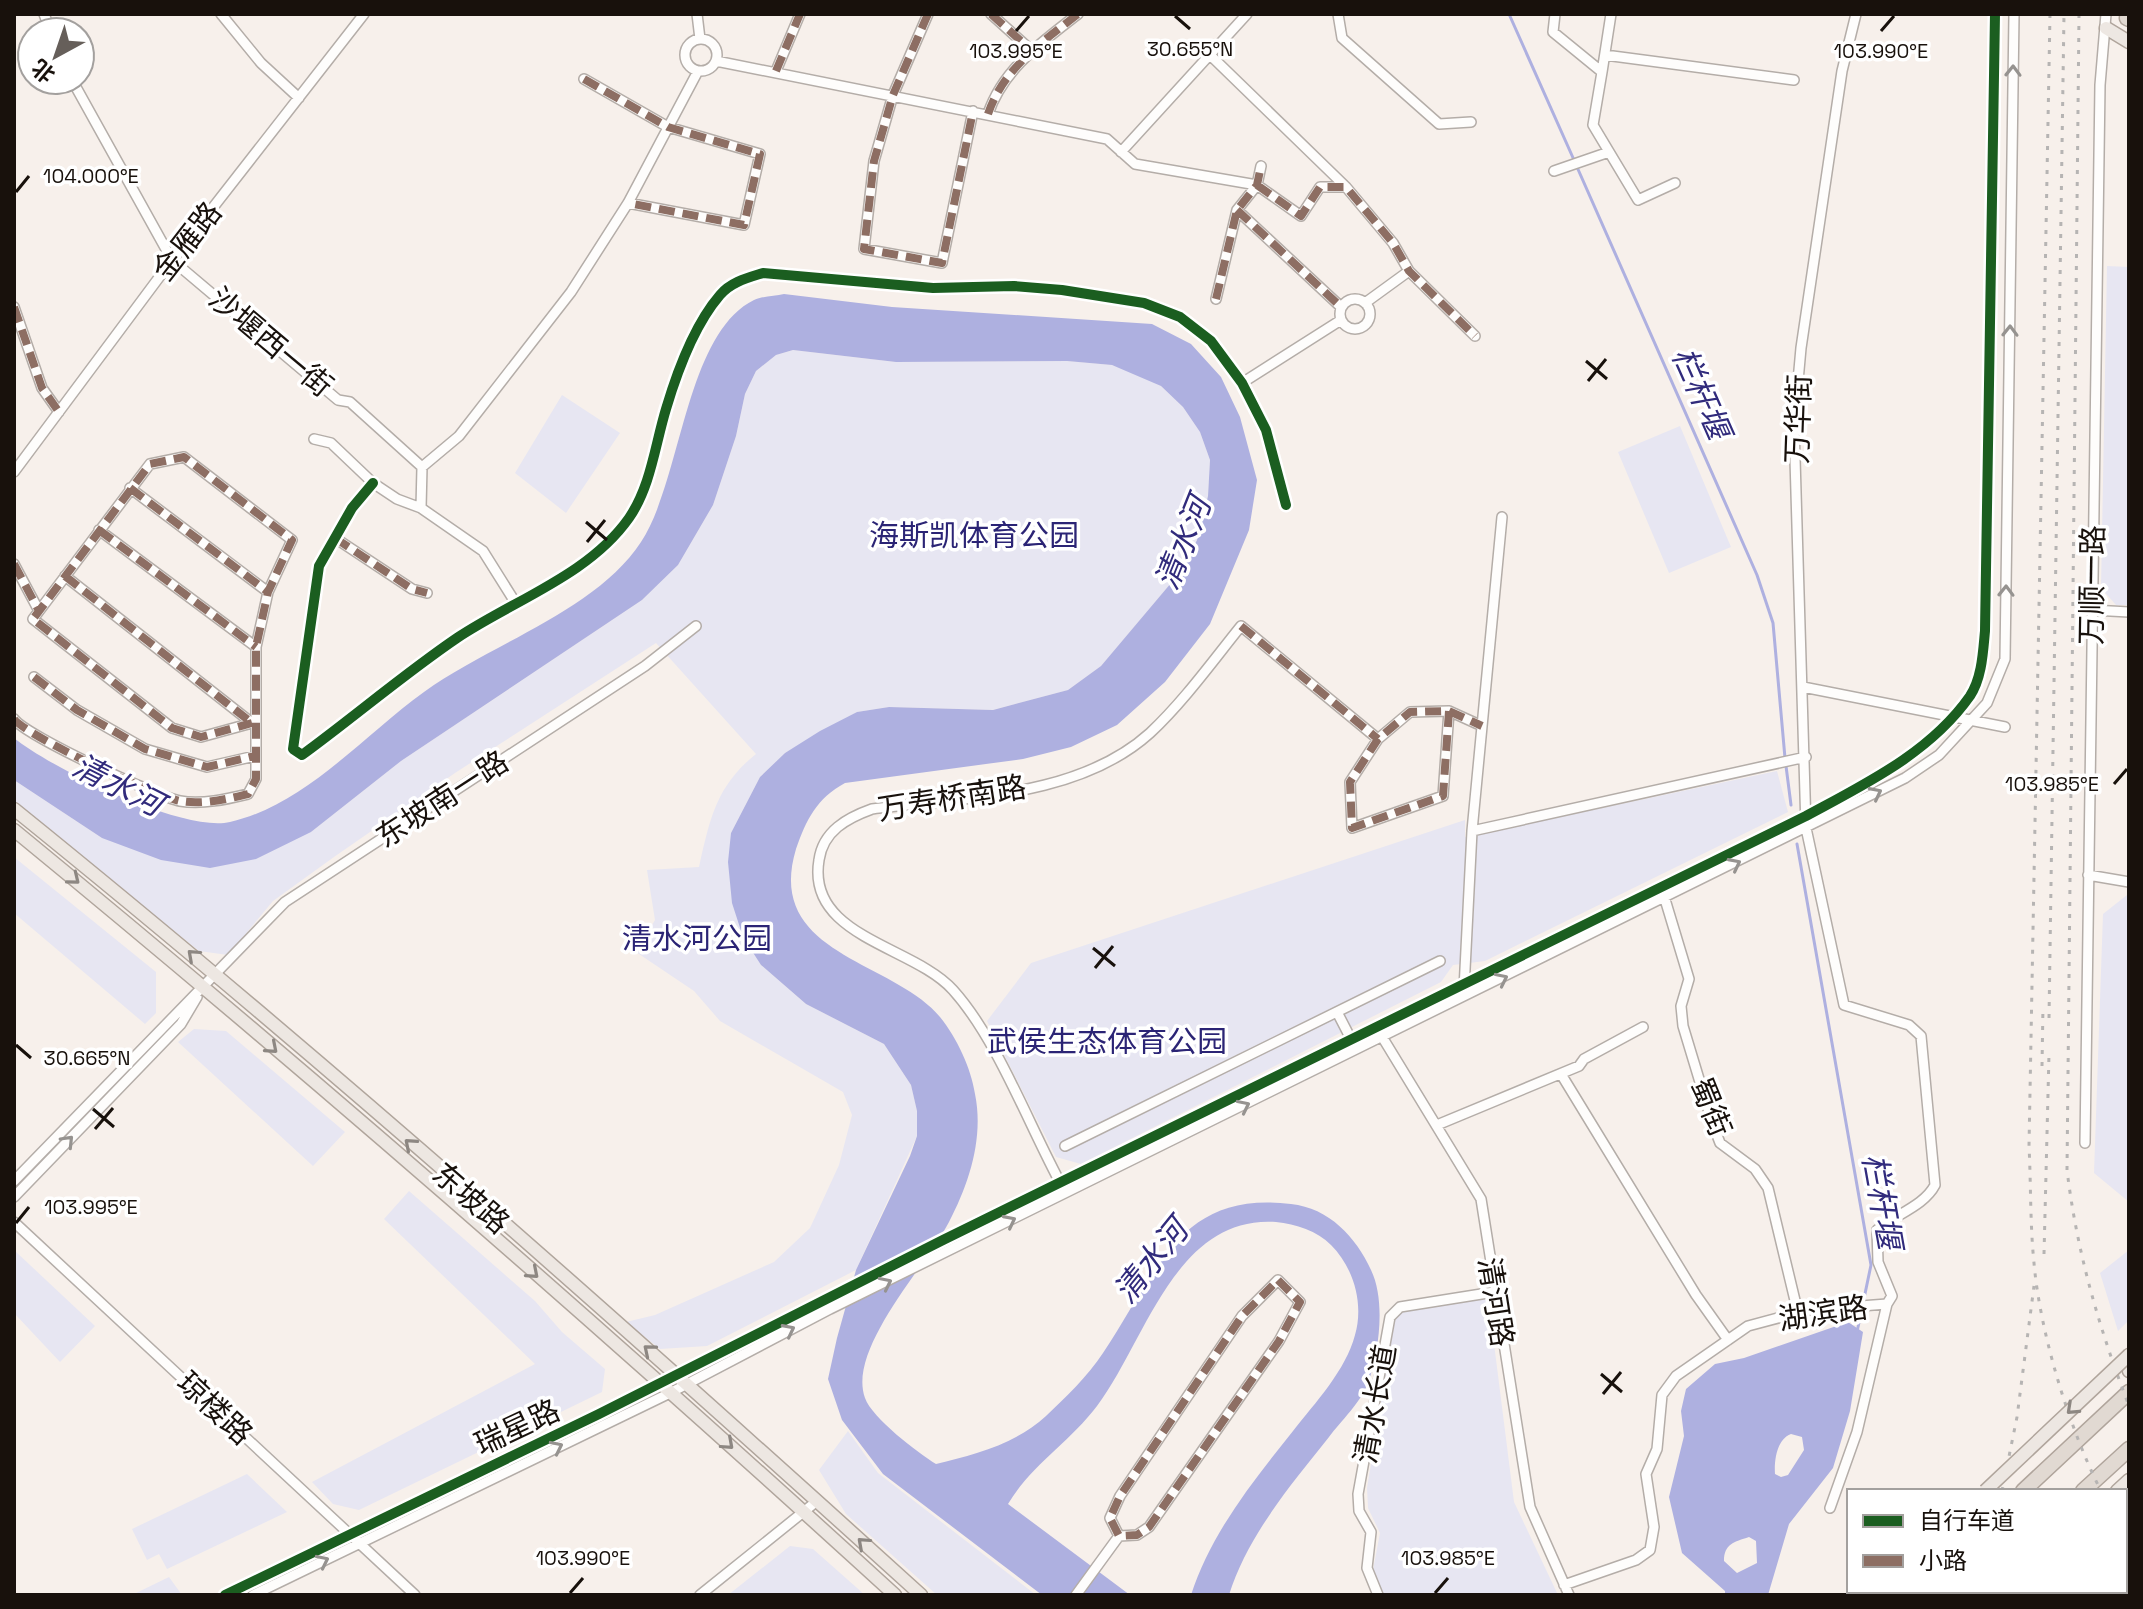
<svg xmlns="http://www.w3.org/2000/svg" width="2143" height="1609" font-family="'Space Grotesk','Noto Sans SC',sans-serif">
  <rect width="100%" height="100%" fill="#f7f0eb"/>
  <path fill="#e7e6f2" d="M2107,266L2129,267V605H2116L2101,588Z
    M793,350L896,362L1067,361L1112,365L1138,374L1161,386L1183,407L1200,432L1210,460L1208,496L1197,540L1182,570L1101,666L1068,690L993,710L889,707L857,712L785,753L760,777L731,833L761,965L806,1004L884,1044L911,1085L917,1111V1136L856,1270L707,1346L660,1349L626,1322L655,1315L774,1262L810,1228L839,1165L852,1115L843,1092L720,1021L694,991L636,952L655,920L647,870L699,867C710,819 716,786 756,754L656,643L455,773L334,857L273,901L228,955L199,951L14,803V780L102,838L311,832L401,761L642,600L678,565L713,505L736,436L745,394L756,371L776,355Z
    M562,395L620,433L566,513L515,473Z
    M1680,426L1731,547L1669,573L1618,452Z
    M1777,771L1788,812L1485,961L1453,965L1441,982L1081,1164L1056,1157L987,1021L1031,963L1465,820V837Z
    M14,857L156,972V1013L145,1024L14,913Z
    M2127,895H2129V1202L2094,1173L2103,914Z
    M194,1029L226,1031L345,1132L313,1166L178,1042Z
    M409,1191L535,1301L562,1332L605,1369L602,1392L359,1510L333,1504L312,1482L535,1364L384,1219Z
    M14,1250L95,1326L60,1362L14,1313Z
    M2129,1250V1320L2118,1331L2100,1273Z
    M1488,1296L1514,1502L1558,1595H1383L1373,1570L1380,1533L1368,1508L1367,1488L1394,1322L1402,1311Z
    M848,1431L878,1473L1036,1595H937L846,1514L819,1470Z
    M247,1474L287,1512L167,1569L159,1554L147,1560L132,1529Z
    M790,1546L813,1549L865,1595H728Z
    M169,1577L182,1595H132Z"/>
  <path fill="#aeb0e0" fill-rule="evenodd" d="M784,294L892,307L1152,324L1191,344L1221,377L1240,417L1257,480L1249,530L1210,624L1165,682L1117,725L1071,747L1023,759L845,783C817,798 806,820 796,849C764,955 893,960 940,1017C957,1038 971,1068 975,1094C984,1138 969,1184 949,1222C926,1266 847,1349 865,1398C872,1418 918,1453 936,1464C974,1455 1016,1444 1046,1416C1065,1398 1088,1376 1103,1353C1156,1275 1177,1190 1291,1204C1329,1208 1356,1237 1371,1270C1386,1301 1379,1352 1368,1383C1361,1402 1341,1421 1329,1437C1290,1486 1248,1535 1229,1595H1191C1211,1533 1253,1481 1293,1431C1315,1403 1346,1370 1355,1335C1364,1304 1354,1268 1331,1245C1317,1231 1296,1224 1276,1222C1175,1215 1146,1341 1097,1406C1069,1443 1032,1464 1008,1504L1130,1595H1042L883,1474L842,1420L828,1379L837,1338L856,1270L910,1156L917,1136V1111L911,1085L884,1044L806,1004L761,965L743,937L732,903L728,862L731,833L760,777L785,753L820,731L857,712L889,707L993,710L1068,690L1101,666L1182,570L1197,540L1208,496L1210,460L1200,432L1183,407L1161,386L1112,365L1067,361L896,362L793,350L776,355L756,371L745,394L736,436L713,505L678,565L642,600L401,761L311,832L256,859L210,868L161,860L102,838L14,780V738C51,768 183,833 230,822C305,805 364,735 424,692C490,644 596,611 641,542C682,480 685,334 754,300C763,296 775,296 784,294Z
    M1848,1322L1863,1332L1850,1411L1833,1468L1789,1524L1768,1595H1725V1591L1682,1553L1669,1497L1684,1436L1681,1411L1686,1389L1715,1364L1744,1358ZM1791,1434L1802,1437L1804,1450L1788,1475L1781,1477L1775,1474C1774,1460 1777,1439 1791,1434ZM1749,1537L1756,1541L1757,1563L1737,1573L1724,1561C1724,1544 1734,1542 1749,1537Z"/>
  <g fill="none" stroke-linecap="round" stroke-linejoin="round">
    <path stroke="#aeb0e0" stroke-width="3" d="M1509,14L1574,160
      M1577,167L1757,575L1773,623L1785,758
      M1786,766L1791,805
      M1797,844L1871,1265L1857,1332"/>
    <g stroke="#b4ada8" stroke-width="12">
      <path id="minor" d="M44,14L51,32
        M221,14L261,63L299,98
        M697,14L700,39
        M928,14L893,95L874,161L864,249L942,263L973,111
        M991,14L1032,51
        M1338,14L1342,38L1439,124L1471,122
        M1555,14L1553,32L1602,72L1593,125L1638,200L1675,183
        M685 55a16 16 0 1 1 32 0a16 16 0 1 1-32 0Z
        M1208,53L1346,187L1393,243L1409,271L1475,336
        M1605,55L1794,80
        M716,61L1107,139L1135,164L1257,185L1301,216L1320,187H1346
        M776,71L800,14
        M1602,72L1611,14
        M584,79L668,127L760,154L744,225L628,203
        M72,80L172,260L338,400L350,402L422,467L421,508
        M988,114C1003,69 1041,43 1078,14
        M1121,152L1247,14
        M1554,171L1609,152
        M1237,210L1341,307
        M1216,299L1237,210L1257,185L1261,166
        M1340 314a15 15 0 1 1 30 0a15 15 0 1 1-30 0Z
        M1365,303L1409,271
        M14,307L42,388L59,412
        M1242,383L1341,320
        M314,439L331,443L373,483L397,499L421,508L483,551L515,602
        M422,467L459,436L571,292L628,203L698,71
        M14,472L172,260L364,14
        M373,483L352,508L319,566L293,749L302,755C354,717 404,674 457,638C514,600 589,575 629,518C651,486 655,445 666,409C677,372 695,324 720,295C731,282 747,278 763,273L933,288L1014,286L1062,290L1144,303L1180,317L1211,341L1242,383L1266,430L1286,505
        M130,488L268,592
        M99,530L256,647
        M335,538L412,589L427,593
        M14,564L39,611
        M65,576L252,723
        M2092,610L2129,612
        M34,677L77,710L145,749L207,767L255,756
        M1803,687L2005,727
        M1449,711L1443,796L1352,828L1350,782L1378,739L1410,712L1449,711L1482,726
        M14,719C26,736 158,797 180,801C202,805 227,799 248,794L256,779V647L268,592L292,540L184,457L150,464L33,619L172,728L201,737L252,723
        M1472,831L1806,757
        M2088,875L2129,882
        M1664,896L1689,979L1681,1006L1683,1026L1712,1122L1720,1143L1755,1169L1768,1188L1798,1313
        M1464,989L1472,831L1502,517
        M1337,1012L1352,1041
        M1381,1035L1481,1199L1530,1507L1569,1595
        M1561,1074L1696,1295L1728,1340
        M1437,1125L1579,1066L1584,1059L1643,1027
        M2085,1143L2100,85L2106,14
        M1065,1146L1440,961
        M14,1181L285,902L645,666L696,626
        M1062,1186C1029,1126 998,1040 953,990C914,946 806,937 819,860C823,831 847,818 872,809C964,797 1078,798 1150,733C1184,701 1212,662 1241,626L1378,739
        M14,1197L181,1024L197,997
        M14,1222L415,1595
        M1830,1508L1857,1432L1887,1304
        M1564,1585L1636,1560L1650,1550L1654,1527L1646,1474L1657,1449L1662,1395L1676,1376L1748,1326L1808,1310L1887,1304L1892,1296L1878,1262L1877,1230C1896,1214 1924,1206 1935,1185L1921,1036L1909,1025L1844,1005L1806,828L1794,425L1801,348L1842,71L1856,14
        M225,1595L599,1414L943,1240L1806,816C1865,784 1930,753 1970,696C1982,678 1983,652 1985,631L1995,14
        M253,1595L670,1393L830,1309L1905,778L1939,755L1987,703L2005,659L2014,14
        M700,1595L817,1501
        M1076,1595L1119,1536L1137,1535L1149,1527L1279,1341L1300,1302L1278,1280L1242,1316L1120,1496L1110,1518L1119,1536
        M1378,1595L1367,1568L1371,1532L1359,1511L1358,1494L1390,1317L1400,1307L1494,1292"/>
    </g>
    <g stroke="#b0a59c" stroke-width="15">
      <path id="major" d="M2106,28L2129,42
        M14,809C325,1060 625,1327 921,1595
        M14,830C314,1076 608,1333 895,1595
        M2129,1355V1371
        M2117,1491L2129,1480
        M1875,1595L1880,1591
        M2004,1595L2009,1591"/>
    </g>
    <g stroke="#b0a59c" stroke-width="17">
      <path id="highway" d="M2127,18L2129,19
        M2023,1491L2129,1392
        M2083,1491L2129,1449
        M1911,1595L1916,1591
        M1970,1595L1975,1591"/>
    </g>
    <use href="#minor" stroke="#fefdfc" stroke-width="9"/>
    <use href="#major" stroke="#ede7e2" stroke-width="12"/>
    <use href="#highway" stroke="#e1d9d2" stroke-width="14"/>
    <path stroke="#b6b4b3" stroke-width="3" stroke-dasharray="4 8" stroke-linecap="butt" d="M2050,14L2029,1146C2031,1185 2030,1224 2034,1263C2040,1333 2069,1428 2101,1491
      M2079,14L2067,1170C2077,1253 2099,1328 2129,1406
      M2049,1018L2064,14
      M2042,1066L2043,1006
      M2044,1254L2049,1054
      M2002,1491L2017,1417L2034,1286
      M2125,1535L2129,1541
      M1978,1595L1979,1591"/>
    <g stroke="#b0a59c" stroke-width="15" stroke-linecap="butt">
      <path id="major-bridge" d="M1985,1491L2129,1355"/>
    </g>
    <use href="#major-bridge" stroke="#ede7e2" stroke-width="12"/>
    <path stroke="#8d6e63" stroke-width="8" stroke-dasharray="16 8" stroke-linecap="butt" d="M928,14L893,95L874,161L864,249L942,263L973,111
      M991,14L1032,51
      M776,71L800,14
      M584,79L668,127L760,154L744,225L628,203
      M988,114C1003,69 1041,43 1078,14
      M1257,185L1301,216L1320,187H1346L1393,243L1409,271L1475,336
      M1237,210L1341,307
      M1216,299L1237,210L1257,185L1261,166
      M14,307L42,388L59,412
      M130,488L268,592
      M99,530L256,647
      M335,538L412,589L427,593
      M14,564L39,611
      M65,576L252,723
      M1241,626L1378,739
      M34,677L77,710L145,749L207,767L255,756
      M1449,711L1443,796L1352,828L1350,782L1378,739L1410,712L1449,711L1482,726
      M14,719C26,736 158,797 180,801C202,805 227,799 248,794L256,779V647L268,592L292,540L184,457L150,464L33,619L172,728L201,737L252,723
      M1278,1280L1300,1302L1279,1341L1149,1527L1137,1535L1119,1536L1110,1518L1120,1496L1242,1316Z"/>
    <g stroke="#fff" stroke-width="15">
      <path id="cycleway" d="M373,483L352,508L319,566L293,749L302,755C354,717 404,674 457,638C514,600 589,575 629,518C651,486 655,445 666,409C677,372 695,324 720,295C731,282 747,278 763,273L933,288L1014,286L1062,290L1144,303L1180,317L1211,341L1242,383L1266,430L1286,505
        M225,1595L599,1414L943,1240L1806,816C1865,784 1930,753 1970,696C1982,678 1983,652 1985,631L1995,14"/>
    </g>
    <use href="#cycleway" stroke="#1b5e20" stroke-width="10"/>
  </g>
  <defs><path id="oneway-chevron" d="M-2-3.5L2.5 0L-2 3.5" fill="none" stroke-width="1.6" stroke-linecap="round" stroke-linejoin="round" transform="scale(2)"/></defs>
  <g stroke="#969390">
    <use href="#oneway-chevron" transform="translate(2013 71) rotate(-89)"/>
    <use href="#oneway-chevron" transform="translate(2010 331) rotate(-89)"/>
    <use href="#oneway-chevron" transform="translate(2006 591) rotate(-89)"/>
    <use href="#oneway-chevron" transform="translate(1876 793) rotate(-27)"/>
    <use href="#oneway-chevron" transform="translate(1735 864) rotate(-27)"/>
    <use href="#oneway-chevron" transform="translate(1502 979) rotate(-26)"/>
    <use href="#oneway-chevron" transform="translate(1244 1106) rotate(-26)"/>
    <use href="#oneway-chevron" transform="translate(68 1141) rotate(-46)"/>
    <use href="#oneway-chevron" transform="translate(1010 1221) rotate(-27)"/>
    <use href="#oneway-chevron" transform="translate(886 1283) rotate(-26)"/>
    <use href="#oneway-chevron" transform="translate(789 1330) rotate(-27)"/>
    <use href="#oneway-chevron" transform="translate(557 1447) rotate(-26)"/>
    <use href="#oneway-chevron" transform="translate(323 1561) rotate(-26)"/>
  </g>
  <g stroke="#8d8782">
    <use href="#oneway-chevron" transform="translate(74 879) rotate(39)"/>
    <use href="#oneway-chevron" transform="translate(193 955) rotate(-138)"/>
    <use href="#oneway-chevron" transform="translate(272 1048) rotate(41)"/>
    <use href="#oneway-chevron" transform="translate(410 1144) rotate(-139)"/>
    <use href="#oneway-chevron" transform="translate(533 1273) rotate(41)"/>
    <use href="#oneway-chevron" transform="translate(649 1350) rotate(-140)"/>
    <use href="#oneway-chevron" transform="translate(2072 1409) rotate(137)"/>
    <use href="#oneway-chevron" transform="translate(728 1444) rotate(42)"/>
    <use href="#oneway-chevron" transform="translate(863 1543) rotate(-138)"/>
  </g>
  <path fill="none" stroke="#18110c" stroke-width="3" d="M1175,16L1190,29M1016,31L1029,16M1881,31L1894,16M16,192L29,176M1586,361L1607,379M1588,381L1606,359M586,522L607,540M587,542L605,520M2114,784L2127,769M1093,948L1115,966M1095,968L1113,946M16,1045L31,1058M93,1109L114,1127M95,1129L113,1108M16,1223L29,1207M1601,1374L1622,1392M1603,1394L1621,1372M570,1593L583,1578M1435,1593L1448,1578"/>
  <g text-anchor="middle" dominant-baseline="central" stroke-width="7" stroke-linejoin="round" paint-order="stroke">
    <g font-size="30" fill="#18110c" stroke="#fff">
      <text transform="translate(187 241) rotate(-52)">金雁路</text>
      <text transform="translate(271 342) rotate(40)">沙堰西一街</text>
      <text transform="translate(1798 419) rotate(-88)">万华街</text>
      <text transform="translate(2092 585) rotate(-89)">万顺一路</text>
      <text transform="translate(952 798) rotate(-9)">万寿桥南路</text>
      <text transform="translate(442 799) rotate(-33)">东坡南一路</text>
      <text transform="translate(1711 1107) rotate(68)">蜀街</text>
      <text transform="translate(471 1198) rotate(41)">东坡路</text>
      <text transform="translate(1496 1302) rotate(81)">清河路</text>
      <text transform="translate(1823 1313) rotate(-8)">湖滨路</text>
      <text transform="translate(1375 1404) rotate(-80)">清水长道</text>
      <text transform="translate(215 1408) rotate(43)">琼楼路</text>
      <text transform="translate(517 1427) rotate(-25)">瑞星路</text>
    </g>
    <g font-size="30" fill="#2b2475" stroke="#fff">
      <text x="974" y="535">海斯凯体育公园</text>
      <text x="697" y="938">清水河公园</text>
      <text x="1107" y="1041">武侯生态体育公园</text>
    </g>
    <g font-size="32" font-style="italic" fill="#312b7c" stroke="#fff">
      <text transform="translate(1701 393) rotate(66)">栏杆堰</text>
      <text transform="translate(1183 543) rotate(-68)">清水河</text>
      <text transform="translate(118 785) rotate(27)">清水河</text>
      <text transform="translate(1882 1201) rotate(80)">栏杆堰</text>
      <text transform="translate(1151 1261) rotate(-51)">清水河</text>
    </g>
  </g>
  <g font-size="20" text-anchor="middle" fill="#18110c" stroke="#fff" stroke-width="7" stroke-linejoin="round" paint-order="stroke">
    <text x="1190" y="56">30.655°N</text>
    <text x="1016" y="58">103.995°E</text>
    <text x="1881" y="58">103.990°E</text>
    <text x="91" y="183">104.000°E</text>
    <text x="2052" y="791">103.985°E</text>
    <text x="87" y="1065">30.665°N</text>
    <text x="91" y="1214">103.995°E</text>
    <text x="583" y="1565">103.990°E</text>
    <text x="1448" y="1565">103.985°E</text>
  </g>
  <rect width="2143" height="1609" fill="none" stroke="#18110c" stroke-width="32"/>
  <rect x="1847" y="1489" width="280" height="104" fill="#ffffff" stroke="#a3a09e" stroke-width="2"/>
  <rect x="1863" y="1515" width="40" height="12" fill="#1b5e20" stroke="#a3a09e" stroke-width="2"/>
  <text x="1919" y="1529" font-size="24" fill="#18110c">自行车道</text>
  <rect x="1863" y="1555" width="40" height="12" fill="#8d6e63" stroke="#a3a09e" stroke-width="2"/>
  <text x="1919" y="1569" font-size="24" fill="#18110c">小路</text>
  <g transform="translate(56 56) rotate(220)"><circle r="38" fill="#ffffff" stroke="#a3a09e" stroke-width="2"/>
  <path d="M0-6L14 30L0 20L-14 30Z" fill="#665f5a"/>
  <text y="-12" font-size="22" font-weight="bold" text-anchor="middle" fill="#18110c">北</text>
  </g>
</svg>
